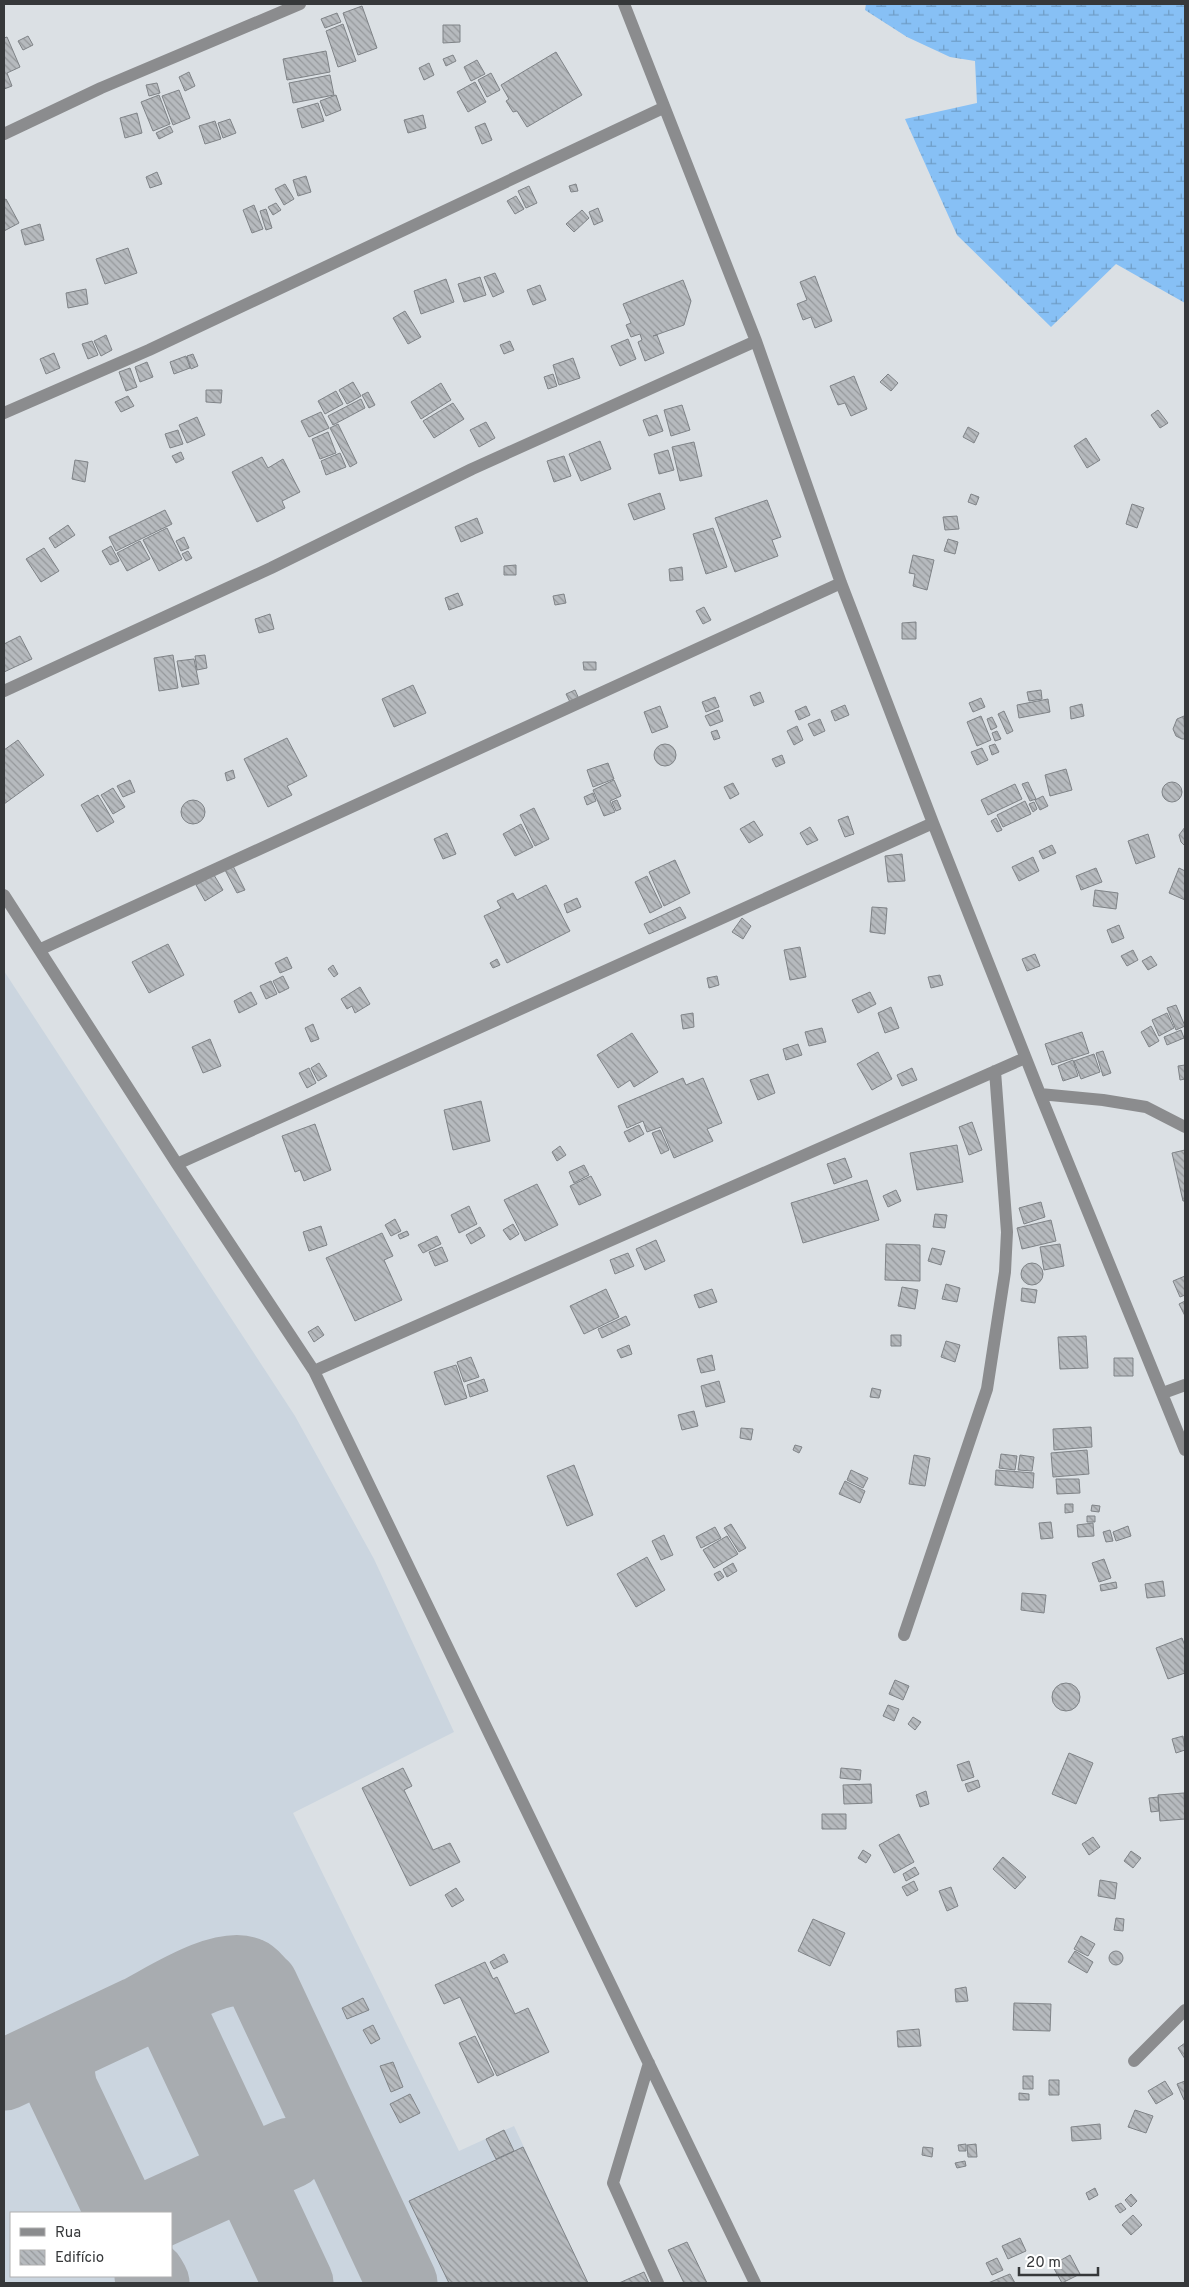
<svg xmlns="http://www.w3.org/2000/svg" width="1189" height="2287" font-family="Overpass,sans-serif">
  <defs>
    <pattern id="wetland-marsh" width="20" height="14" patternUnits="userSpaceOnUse" patternTransform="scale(1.25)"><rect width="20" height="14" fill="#87c0f5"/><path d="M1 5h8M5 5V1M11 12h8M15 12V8" fill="none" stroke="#6f9dc7"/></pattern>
    <pattern id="building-back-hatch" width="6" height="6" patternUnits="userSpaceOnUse" patternTransform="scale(1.25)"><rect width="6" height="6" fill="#b6babe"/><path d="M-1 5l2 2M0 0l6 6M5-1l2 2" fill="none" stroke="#95989b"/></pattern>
  </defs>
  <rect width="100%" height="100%" fill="#dbe0e4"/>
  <path fill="#cbd5df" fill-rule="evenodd" d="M4,971L295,1416L374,1559L454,1732L293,1813L459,2151L514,2126L588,2283H4ZM11,2213H171V2276H11Z"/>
  <path fill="url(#wetland-marsh)" d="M866,4H1185V303L1116,264L1051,327L957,235L905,119L977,103L975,61L950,57L907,37L865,10Z"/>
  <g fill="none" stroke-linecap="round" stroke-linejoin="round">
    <path stroke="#a8acb0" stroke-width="71" d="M138,2012C162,2000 223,1960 249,1973C254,1975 258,1982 263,1986L402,2283
      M68,2045C58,2063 58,2069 62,2089L121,2213
      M4,2075L138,2012L159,2010L173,2016L298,2283
      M158,2213L290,2153
      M150,2276L154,2283"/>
  </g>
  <path fill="url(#building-back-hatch)" stroke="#7f8387" d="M362,6L377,48L358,55L343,13Z
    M337,13L341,22L325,28L321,19Z
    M343,24L356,61L338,67L326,31Z
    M443,25H460V42L443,43Z
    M28,36L33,45L23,50L18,41Z
    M7,37L20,67L7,73L12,86L4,89V38Z
    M326,51L330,72L287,80L283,59Z
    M556,52L582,95L527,127L517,111L513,112L506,101L509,99L501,85Z
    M453,55L456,61L446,66L443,59Z
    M477,60L485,74L471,81L464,67Z
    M429,63L434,75L424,80L419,68Z
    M189,72L195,86L185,91L179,77Z
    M491,73L500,90L487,97L478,80Z
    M330,75L334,95L293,103L289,83Z
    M475,82L486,102L468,112L457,92Z
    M157,83L160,93L149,96L146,85Z
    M179,90L190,118L173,125L162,96Z
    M159,95L170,124L153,131L141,102Z
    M336,95L341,110L326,116L320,101Z
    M318,103L324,121L302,128L297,109Z
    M137,113L142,133L125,138L120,118Z
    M423,115L426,128L408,133L404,120Z
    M230,119L236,133L223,138L218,123Z
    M215,121L221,139L205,144L199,126Z
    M485,123L492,140L482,144L475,127Z
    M170,126L173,132L159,139L156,133Z
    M157,172L162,184L150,188L146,177Z
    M306,176L311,192L298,196L293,180Z
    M285,184L294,199L284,205L275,189Z
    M576,184L578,191L571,192L569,186Z
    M529,186L537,203L526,208L518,191Z
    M516,196L524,209L515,214L507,201Z
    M6,199L19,223L4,231V200Z
    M276,203L281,210L273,215L268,207Z
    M254,205L263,229L252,233L243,210Z
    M598,208L603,221L594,225L589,212Z
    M266,209L272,228L266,230L260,211Z
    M582,210L589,218L574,232L566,224Z
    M40,224L44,240L25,245L21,230Z
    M128,248L137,273L105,284L96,259Z
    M495,273L504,292L493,297L484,277Z
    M815,276L832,321L815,328L811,317L803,320L797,304L807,300L800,282Z
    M480,277L486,295L464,302L458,284Z
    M446,279L454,302L421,314L414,291Z
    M683,280L691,301L684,325L653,336L657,335L664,353L645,361L638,342L642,340L640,334L631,337L626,325L631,323L623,304Z
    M540,285L546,300L533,305L527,290Z
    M86,289L88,304L68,308L66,293Z
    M405,311L421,337L408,344L393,318Z
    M106,335L112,350L101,356L94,341Z
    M628,339L636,359L620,366L611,346Z
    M92,341L98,355L88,359L82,344Z
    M510,341L514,350L504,354L500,345Z
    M54,353L60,368L46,374L40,359Z
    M193,354L198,366L191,369L187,356Z
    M186,356L190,368L174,374L170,362Z
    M573,358L580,378L559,385L553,365Z
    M147,362L153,377L140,382L135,367Z
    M130,368L137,387L126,391L119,372Z
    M553,374L557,386L548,389L544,377Z
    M888,374L898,383L891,391L880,382Z
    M854,376L867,409L851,416L845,403L838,405L830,386Z
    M353,382L361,396L347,404L339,390Z
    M441,383L451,400L421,419L411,402Z
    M206,390H222L221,403L206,402Z
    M336,391L343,404L325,414L318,401Z
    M368,392L375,405L369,408L362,395Z
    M128,396L134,406L121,412L115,402Z
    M361,399L365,408L333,425L328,416Z
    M453,403L464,419L434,438L423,421Z
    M682,405L690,430L671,436L664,410Z
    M1158,410L1168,423L1160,428L1151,415Z
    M321,412L329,428L309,437L301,421Z
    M657,415L663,431L649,436L643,420Z
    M197,417L205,435L187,443L179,425Z
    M486,422L495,438L479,447L470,430Z
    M338,424L357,463L350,467L330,428Z
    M968,427L979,433L974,443L963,437Z
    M178,430L183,444L170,448L165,434Z
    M328,432L336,453L320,459L312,439Z
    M1086,438L1100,460L1087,468L1074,446Z
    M600,441L611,469L581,481L569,454Z
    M694,442L702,476L680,481L672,447Z
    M668,450L674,470L659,474L654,454Z
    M181,452L184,459L176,463L172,456Z
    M340,453L346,467L326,475L321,461Z
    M564,456L571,476L554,482L547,461Z
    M262,457L268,468L283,459L300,492L282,501L285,508L257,522L232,472Z
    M75,460L88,462L85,482L72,479Z
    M660,493L665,509L634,520L628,504Z
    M971,494L979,497L976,505L968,502Z
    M767,500L781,537L772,540L778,556L735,572L715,518Z
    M1132,504L1144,508L1137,528L1126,524Z
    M165,510L172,524L116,551L109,537Z
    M957,516L959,529L945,530L943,517Z
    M477,518L483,533L461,542L455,527Z
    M68,525L75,535L55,548L49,538Z
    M167,528L182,559L159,571L143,540Z
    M713,528L727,567L706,574L693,534Z
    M184,537L189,548L181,551L176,541Z
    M948,539L958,542L955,554L944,551Z
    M140,541L150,559L127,571L117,553Z
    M111,546L119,561L110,565L102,551Z
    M44,548L59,571L41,582L26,559Z
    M188,551L192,558L186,561L182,554Z
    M913,555L934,560L927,590L913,586L915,574L909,573Z
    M516,565V575H504V566Z
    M682,567L683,580L670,581L669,569Z
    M458,593L463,605L449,610L445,598Z
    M564,594L566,603L555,605L553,596Z
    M704,607L711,620L703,624L696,611Z
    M270,614L274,629L259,633L255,619Z
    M916,622V639H902V623Z
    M20,636L32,659L4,672V644Z
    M173,655L178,688L159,691L154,658Z
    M205,655L207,668L197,670L195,656Z
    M194,659L199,684L182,687L177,661Z
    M583,662H596V670H584Z
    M413,685L426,713L394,727L382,699Z
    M575,690L579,699L570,702L566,694Z
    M1041,690L1042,699L1029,701L1027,692Z
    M760,692L764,702L754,706L750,696Z
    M715,697L719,707L706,712L702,702Z
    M981,698L985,707L973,712L969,703Z
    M1048,699L1050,712L1019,718L1017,705Z
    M1082,704L1084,716L1071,719L1070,707Z
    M845,705L849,715L835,721L831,711Z
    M660,706L668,727L652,733L644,712Z
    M806,706L810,715L799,720L795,711Z
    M719,710L723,721L710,726L705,716Z
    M1004,711L1013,731L1007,734L998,714Z
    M981,716L991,740L977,746L967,722Z
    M1184,716L1185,739H1182L1176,736L1173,729L1177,719Z
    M992,717L997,727L991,730L987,719Z
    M820,719L825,731L814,736L808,724Z
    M797,726L803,740L794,745L787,731Z
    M717,730L720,738L714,740L711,732Z
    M997,731L1001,739L995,741L992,733Z
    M287,738L307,776L287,786L292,795L268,807L244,759Z
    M18,740L44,775L4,804V750Z
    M995,744L999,752L992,755L989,746Z
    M654 755a11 11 0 1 1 22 0a11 11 0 1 1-22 0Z
    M982,748L988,760L977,765L971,752Z
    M782,755L785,763L776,767L772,759Z
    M608,763L614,779L593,787L587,770Z
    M1066,769L1072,790L1050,796L1045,775Z
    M233,770L235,778L227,781L225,773Z
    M130,780L135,792L123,797L117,786Z
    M614,780L621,796L610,801L615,812L604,816L593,790Z
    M1162 792a10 10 0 1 1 20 0a10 10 0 1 1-20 0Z
    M1028,782L1036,799L1030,801L1022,784Z
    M733,783L739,794L730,799L724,787Z
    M1015,784L1022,799L988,815L981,800Z
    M113,788L125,807L113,814L101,795Z
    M593,793L596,801L587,805L584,797Z
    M98,795L114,822L97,832L81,805Z
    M1043,796L1048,806L1040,810L1035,800Z
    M617,800L621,809L616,811L612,802Z
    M181 812a12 12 0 1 1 24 0a12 12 0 1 1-24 0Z
    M1025,801L1031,814L1003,827L997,815Z
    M1034,802L1037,809L1033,812L1029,804Z
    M534,808L549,839L535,846L520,815Z
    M848,816L854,834L845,837L838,820Z
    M996,818L1002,830L997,832L991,821Z
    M754,821L763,835L749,843L740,829Z
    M521,824L533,847L515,856L503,834Z
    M810,827L818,840L807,845L800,833Z
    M1185,827V846L1181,842L1179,835Z
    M447,833L456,854L443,859L434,839Z
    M1148,834L1155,857L1136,864L1128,841Z
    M1052,845L1056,853L1043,859L1039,851Z
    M902,854L905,881L888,882L885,856Z
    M1033,857L1039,871L1019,881L1012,867Z
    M675,860L690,893L664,906L649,872Z
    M233,866L245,890L237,893L225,870Z
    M1096,868L1102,882L1081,890L1076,876Z
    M1179,868L1185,871V900L1169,893Z
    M214,875L223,890L205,901L196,885Z
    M647,876L662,907L650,913L635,882Z
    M546,885L570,931L507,963L484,916L501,908L497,901L513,893L517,900Z
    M1095,890L1118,893L1116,909L1093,906Z
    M577,898L581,907L567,913L564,904Z
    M680,907L686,918L649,934L644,924Z
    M872,907L887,908L885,934L870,932Z
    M742,918L751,926L743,939L732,932Z
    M1119,925L1124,938L1112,943L1107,930Z
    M168,944L184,975L149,993L132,962Z
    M800,947L806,977L790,980L784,950Z
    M1133,950L1138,960L1127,966L1121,956Z
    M1035,954L1040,966L1027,971L1022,959Z
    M1151,956L1157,965L1148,970L1142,961Z
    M287,957L292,968L280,973L275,963Z
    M497,959L500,965L493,968L490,963Z
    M333,965L338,974L334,977L328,969Z
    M940,975L943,985L931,988L928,977Z
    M283,976L289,988L279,993L273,981Z
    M717,976L719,985L709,988L707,978Z
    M271,981L277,994L266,999L260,986Z
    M360,987L370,1004L355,1013L352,1006L347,1009L341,999Z
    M251,992L257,1004L239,1013L234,1001Z
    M870,992L876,1004L858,1013L852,1000Z
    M1176,1005L1185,1026L1176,1030L1167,1008Z
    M891,1007L899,1028L885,1033L878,1013Z
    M693,1013L694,1027L683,1029L681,1015Z
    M1167,1013L1174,1028L1159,1036L1152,1020Z
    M313,1024L319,1039L311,1042L305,1028Z
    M1151,1026L1159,1041L1149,1047L1141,1032Z
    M822,1028L826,1042L809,1046L805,1032Z
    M1181,1030L1184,1038L1167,1045L1164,1037Z
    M1082,1032L1089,1053L1052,1065L1045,1044Z
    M632,1033L658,1072L634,1087L630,1080L618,1088L597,1055Z
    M210,1039L221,1066L203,1073L192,1047Z
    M798,1044L802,1055L786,1060L783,1049Z
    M1103,1051L1111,1073L1103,1076L1096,1053Z
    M878,1052L892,1079L872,1090L857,1064Z
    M1094,1054L1100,1072L1081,1079L1074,1061Z
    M1073,1060L1078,1076L1063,1081L1058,1066Z
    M319,1063L327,1076L318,1081L311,1068Z
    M1185,1065V1079L1180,1080L1178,1066Z
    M309,1068L316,1083L307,1088L299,1073Z
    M912,1068L917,1080L902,1086L897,1075Z
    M768,1074L775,1093L758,1100L750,1080Z
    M683,1078L686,1085L703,1078L722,1123L707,1129L713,1141L674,1158L661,1127L647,1132L643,1121L627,1128L618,1106Z
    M481,1101L490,1141L453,1150L444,1110Z
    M972,1122L982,1150L969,1155L959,1127Z
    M315,1124L331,1170L304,1181L300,1170L295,1172L282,1136Z
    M639,1125L644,1134L629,1142L624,1132Z
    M660,1130L669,1150L661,1154L652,1133Z
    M957,1145L963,1182L917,1190L910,1153Z
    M560,1146L566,1155L557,1161L552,1152Z
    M1185,1150V1201H1183L1172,1153Z
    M845,1158L852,1177L834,1184L827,1164Z
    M584,1165L589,1175L574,1183L569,1172Z
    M591,1176L601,1195L579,1205L570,1186Z
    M867,1180L879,1220L803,1243L791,1203Z
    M537,1184L558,1225L525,1241L504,1200Z
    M896,1190L901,1201L888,1207L883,1196Z
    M1041,1202L1045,1217L1024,1224L1019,1208Z
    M469,1206L477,1224L459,1233L451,1215Z
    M935,1214L947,1215L945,1228L933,1227Z
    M395,1219L401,1231L391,1236L385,1225Z
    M1051,1220L1056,1241L1022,1249L1017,1228Z
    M513,1224L519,1234L510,1240L503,1230Z
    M321,1226L327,1245L309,1251L303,1232Z
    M480,1227L485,1236L471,1244L466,1235Z
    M407,1231L409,1235L400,1239L398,1235Z
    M382,1233L393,1256L384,1260L402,1300L355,1321L326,1258Z
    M437,1236L441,1244L423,1253L418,1245Z
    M656,1240L665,1261L645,1270L636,1249Z
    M886,1244L920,1245V1281L885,1280Z
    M1060,1244L1064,1266L1044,1270L1040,1247Z
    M442,1247L448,1261L435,1266L429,1252Z
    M932,1248L945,1251L941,1265L928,1261Z
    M628,1253L634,1266L615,1274L610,1260Z
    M1021 1274a11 11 0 1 1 22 0a11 11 0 1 1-22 0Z
    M1185,1276V1295L1180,1297L1173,1281Z
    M946,1284L960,1288L957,1302L942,1299Z
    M902,1287L918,1290L915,1309L898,1306Z
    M1022,1288L1037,1290L1035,1303L1021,1301Z
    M606,1289L619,1317L584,1334L570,1306Z
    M712,1289L717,1302L699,1308L694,1295Z
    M1185,1301V1316L1179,1304Z
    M626,1316L630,1325L602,1338L598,1329Z
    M318,1326L324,1335L314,1342L308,1332Z
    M891,1335H901V1346H891Z
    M1086,1336L1088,1368L1060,1369L1058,1337Z
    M946,1341L960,1345L955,1362L941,1357Z
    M629,1345L632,1354L621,1358L617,1350Z
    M712,1355L715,1370L701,1373L697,1359Z
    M471,1357L479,1377L464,1382L457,1362Z
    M1114,1358H1133V1376H1114Z
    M456,1365L467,1398L445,1405L434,1372Z
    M484,1379L488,1391L470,1397L467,1385Z
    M719,1381L725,1402L706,1407L701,1386Z
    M872,1388L881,1390L879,1398L870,1397Z
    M694,1411L698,1426L682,1430L678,1415Z
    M1091,1427L1092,1447L1054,1450L1053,1429Z
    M741,1428L753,1429L751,1440L740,1438Z
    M795,1445L802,1447L799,1453L793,1450Z
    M1087,1450L1089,1474L1053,1477L1051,1453Z
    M1001,1454L1017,1456L1015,1470L999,1468Z
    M914,1455L930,1458L925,1486L909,1484Z
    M1020,1455L1034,1457L1032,1471L1018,1470Z
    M574,1465L593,1515L567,1526L547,1476Z
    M851,1470L868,1478L863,1488L847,1480Z
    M996,1470L1034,1473L1033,1488L995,1485Z
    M1056,1479H1079L1080,1493L1057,1494Z
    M845,1481L865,1491L860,1503L839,1494Z
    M1065,1504H1073V1512L1065,1513Z
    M1092,1505L1100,1506L1099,1512L1091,1511Z
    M1087,1516H1095V1522H1087Z
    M1051,1522L1053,1538L1041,1539L1039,1523Z
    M1093,1523L1094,1536L1078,1537L1077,1525Z
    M731,1524L746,1548L739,1552L724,1528Z
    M1128,1526L1131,1536L1116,1541L1113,1532Z
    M715,1527L721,1538L701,1548L696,1537Z
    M1110,1530L1113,1541L1106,1542L1103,1532Z
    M664,1535L673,1555L661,1560L652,1541Z
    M727,1536L738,1554L714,1568L703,1550Z
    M647,1557L665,1590L636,1607L617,1574Z
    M1104,1559L1111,1578L1099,1582L1092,1563Z
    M733,1563L737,1571L727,1577L723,1569Z
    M720,1571L724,1577L718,1581L714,1574Z
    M1163,1581L1165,1596L1147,1598L1145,1584Z
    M1116,1582L1117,1588L1101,1591L1100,1585Z
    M1022,1593L1046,1595L1044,1613L1021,1610Z
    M1182,1638L1185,1646V1673L1168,1679L1156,1648Z
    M895,1680L909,1686L903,1700L889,1694Z
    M1052 1697a14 14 0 1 1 28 0a14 14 0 1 1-28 0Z
    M888,1705L899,1709L894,1721L883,1716Z
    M913,1717L921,1722L915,1730L908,1724Z
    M1183,1736L1185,1750L1176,1753L1172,1739Z
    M1069,1753L1093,1763L1076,1804L1052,1794Z
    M969,1761L974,1777L962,1781L957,1765Z
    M403,1768L412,1786L404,1790L433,1850L450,1843L460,1862L410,1886L362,1788Z
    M841,1768L861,1770L860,1780L840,1778Z
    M978,1780L980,1787L968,1792L965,1784Z
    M871,1784L872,1803L844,1804L843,1785Z
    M926,1791L929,1804L920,1807L916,1795Z
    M1184,1793L1185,1819L1160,1821L1158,1795Z
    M1158,1797L1159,1811L1151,1812L1149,1798Z
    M822,1814H846V1829H822Z
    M899,1834L914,1862L894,1873L879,1845Z
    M1093,1837L1100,1847L1089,1855L1082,1844Z
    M863,1850L871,1855L866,1863L858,1858Z
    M1131,1851L1141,1858L1133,1868L1124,1861Z
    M1003,1857L1026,1877L1015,1889L993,1869Z
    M915,1867L919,1874L906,1881L903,1874Z
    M1100,1880L1117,1883L1115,1899L1098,1896Z
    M914,1881L918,1890L907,1896L902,1887Z
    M951,1887L958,1906L947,1911L939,1891Z
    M456,1888L464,1900L452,1907L445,1895Z
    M1116,1918L1124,1919L1123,1931L1114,1930Z
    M813,1919L845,1933L830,1966L798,1951Z
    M1081,1936L1095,1944L1088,1956L1074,1949Z
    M1075,1951L1093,1962L1087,1973L1068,1962Z
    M1109 1958a7 7 0 1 1 14 0a7 7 0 1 1-14 0Z
    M504,1954L508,1962L494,1969L490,1962Z
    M485,1962L493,1979L497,1977L515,2014L528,2008L549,2052L497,2076L460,1997L444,2004L435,1985Z
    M966,1987L968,2001L956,2002L955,1989Z
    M363,1998L369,2010L347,2019L342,2008Z
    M1014,2003L1051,2004L1050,2031L1013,2030Z
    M373,2025L380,2039L371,2044L363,2030Z
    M919,2029L921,2046L898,2047L897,2031Z
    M475,2036L494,2075L478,2083L459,2043Z
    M1185,2043V2059L1178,2048Z
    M393,2062L403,2087L391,2092L380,2066Z
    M1023,2076H1033V2089H1023Z
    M1049,2080H1059V2095H1049Z
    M1165,2081L1173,2094L1156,2104L1148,2091Z
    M1185,2081V2100H1184L1177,2084Z
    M1019,2093L1029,2094V2100H1019Z
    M410,2094L420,2113L400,2123L390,2104Z
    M1135,2110L1153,2116L1146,2133L1128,2127Z
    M1100,2124L1101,2139L1072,2141L1071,2127Z
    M504,2130L514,2151L496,2159L486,2139Z
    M966,2144V2151H959L958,2145Z
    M976,2144L977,2157H968L967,2145Z
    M523,2147L588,2283H449L409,2201Z
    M923,2147L933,2148L932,2157L922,2155Z
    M965,2161L966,2166L957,2168L955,2163Z
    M1095,2188L1098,2195L1089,2200L1086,2193Z
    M1131,2194L1137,2201L1131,2207L1125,2200Z
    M1121,2203L1126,2209L1120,2213L1115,2206Z
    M1133,2215L1142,2225L1131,2235L1122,2225Z
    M1020,2238L1026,2251L1008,2259L1002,2246Z
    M687,2242L707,2283H684L668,2250Z
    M1070,2255L1080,2274L1062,2283L1052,2265Z
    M997,2258L1003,2270L992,2275L986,2263Z
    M644,2272L649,2283H619Z
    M1010,2274L1015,2283H988Z"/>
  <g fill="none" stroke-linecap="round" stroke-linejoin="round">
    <path stroke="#8b8c8e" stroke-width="12" d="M624,4L756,341L841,583L933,823L1040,1094L1185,1450
      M4,134L101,88L300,4
      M4,413L149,350L663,108
      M4,691L271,568L472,469L756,341
      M4,895L177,1164L314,1371L755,2283
      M41,949L841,583
      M1040,1094L1103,1100L1146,1107L1185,1127
      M177,1164L933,823
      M314,1371L1025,1058
      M1163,1393L1185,1385
      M904,1635L987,1389L1005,1272L1007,1232L995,1071
      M1134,2061L1185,2010
      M649,2063L613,2183L658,2283"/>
  </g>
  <rect width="1189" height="2287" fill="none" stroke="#36383a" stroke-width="10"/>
  <rect x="10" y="2212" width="162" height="65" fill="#ffffff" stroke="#afafb0"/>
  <rect x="20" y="2228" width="25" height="8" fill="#8b8c8e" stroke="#afafb0"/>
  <text x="55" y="2237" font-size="15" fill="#36383a">Rua</text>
  <rect x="20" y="2250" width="25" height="15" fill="url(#building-back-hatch)" stroke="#afafb0"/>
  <text x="55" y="2262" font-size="15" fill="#36383a">Edifício</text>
  <path d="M1019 2267v8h79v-8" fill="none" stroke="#36383a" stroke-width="2.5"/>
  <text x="1026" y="2267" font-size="15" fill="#36383a" stroke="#ffffff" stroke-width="4" paint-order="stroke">20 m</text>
</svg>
